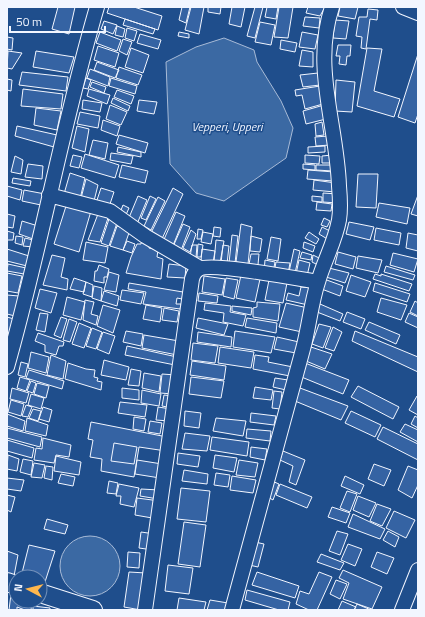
<svg xmlns="http://www.w3.org/2000/svg" width="425" height="617" font-family="'Titillium Web',sans-serif">
  <rect width="100%" height="100%" fill="#1f4e8c"/>
  <path fill="#3b69a3" stroke="#a8bbd7" d="M224,38L254,50L257,62L281,101L293,128L286,158L224,201L196,193L170,164L166,62L196,47Z
    M60 566a30 30 0 1 1 60 0a30 30 0 1 1-60 0Z"/>
  <path fill="#3563a3" stroke="#f2f6ff" d="M58,7H75L69,34L52,29Z
    M109,7H134L162,16L158,30L107,13Z
    M182,7H190L186,23L179,20Z
    M191,7H204L199,34L185,30Z
    M208,7H221L220,14L208,12Z
    M232,7H245L241,27L229,24Z
    M255,7H263L255,38L247,36Z
    M267,7H278L276,19L265,17Z
    M279,7H293L288,38L274,37Z
    M308,7H325L320,16L306,13Z
    M340,7H358L355,19L338,16Z
    M368,9L378,10L377,20L370,19L366,49L361,48L362,37L356,36L359,17H367Z
    M305,17L320,18L319,28L303,26Z
    M125,19L155,29L153,34L123,25Z
    M335,20L349,21L346,39L333,38Z
    M104,21L117,25L113,34L101,29Z
    M260,22L275,25L271,45L255,42Z
    M117,26L125,29L123,37L115,35Z
    M127,28L137,31L134,41L125,38Z
    M100,32L121,40L117,51L96,43Z
    M179,32L189,34V38L178,36Z
    M302,32L318,35L315,49L299,47Z
    M140,34L161,40L158,49L137,43Z
    M7,37L13,38L12,50L7,49Z
    M123,39L132,42L127,55L119,51Z
    M281,40L297,43L295,52L280,49Z
    M338,45H351L350,56H347L346,65L339,64L340,56H336Z
    M98,46L119,53L115,67L94,60Z
    M131,48L149,55L143,73L125,67Z
    M367,48L382,49L374,91L400,99L394,117L357,106Z
    M302,50L313,52V67L299,66Z
    M8,51L22,53L12,69L7,68Z
    M36,51L74,57L69,73L33,67Z
    M418,54V114L415,123L398,117Z
    M97,62L119,70L115,78L94,70Z
    M119,67L142,75L138,85L116,78Z
    M90,69L110,77L108,86L87,78Z
    M22,72L68,77L66,91L19,85Z
    M318,73L320,85L303,87L300,75Z
    M86,78L91,80L88,89L83,88Z
    M111,78L137,86L135,94L109,86Z
    M7,79L12,80L11,91L7,90Z
    M336,80L355,82L352,112L335,111Z
    M92,82L106,87L104,93L90,87Z
    M320,86L323,104L305,109L302,95L296,96L295,90Z
    M23,89L63,94L61,109L21,106Z
    M89,89L110,95L107,104L87,96Z
    M117,90L134,96L131,104L114,97Z
    M113,98L130,106L128,111L111,103Z
    M83,100L102,103L100,112L82,109Z
    M139,100L157,102L154,114L137,111Z
    M110,105L127,112L121,125L106,119Z
    M324,105L326,119L306,124L303,111Z
    M36,108L61,111L57,130L34,125Z
    M80,112L100,116L98,128L77,124Z
    M103,120L120,126L117,136L101,130Z
    M322,122L324,135L316,136L315,124Z
    M17,126L57,135L54,147L15,136Z
    M77,126L89,129L85,152L72,148Z
    M119,135L148,143L145,153L116,144Z
    M328,136L330,145L316,146L315,137Z
    M93,140L108,143L105,159L89,155Z
    M325,146V152L308,153V147Z
    M118,147L141,152V157L117,152Z
    M111,153L133,156L131,164L110,160Z
    M85,154L119,165L115,178L81,168Z
    M73,155L82,157L79,168L70,166Z
    M305,155L320,156L319,164L305,163Z
    M332,155L333,163H322V156Z
    M15,156L23,160L21,174L11,172Z
    M28,164L43,166L42,179L25,177Z
    M303,164L315,165V170L303,169Z
    M122,165L148,171L145,183L119,177Z
    M316,165H333V171L316,170Z
    M308,170L334,172L333,181L307,179Z
    M70,173L85,178L80,199L64,194Z
    M358,174H378L376,208L356,207Z
    M13,178L31,181L30,186L12,183Z
    M86,179L98,185L93,205L80,202Z
    M314,180L336,183L335,192L313,190Z
    M7,186L22,190L20,200L7,196Z
    M101,188L114,192L108,210L95,206Z
    M173,188L183,194L160,243L149,237Z
    M24,190L45,194L41,205L22,201Z
    M323,193L338,194L337,203L323,202Z
    M418,195V216L411,214Z
    M138,196L147,200L137,224L128,220Z
    M150,196L156,199L146,220L141,218Z
    M312,196L322,197V202L312,201Z
    M158,197L165,201L151,230L144,226Z
    M317,202L332,204L331,211L316,210Z
    M67,203L91,211L79,252L54,244Z
    M379,203L410,208L407,224L376,217Z
    M123,205L129,208L125,217L119,215Z
    M176,212L185,216L172,248L162,244Z
    M7,214L15,216L13,228L7,227Z
    M98,214L108,218L100,242L88,240Z
    M324,218L330,221L327,227L321,225Z
    M109,219L117,223L109,246L101,243Z
    M22,221L38,226L33,239L19,234Z
    M349,222L374,227L370,240L346,234Z
    M183,224L190,227L180,253L172,249Z
    M241,224L252,227L248,264L236,262Z
    M117,226L130,230L123,250L110,246Z
    M214,227L221,228L220,237L213,236Z
    M322,227L332,232L329,240L319,234Z
    M376,228L401,233L399,245L374,240Z
    M198,229L203,230L201,239H197Z
    M191,230L196,234L190,252L183,248Z
    M7,231L14,233L13,240H7Z
    M203,232L213,234L211,244L201,242Z
    M309,232L319,239L316,244L305,238Z
    M408,233L418,235V251L406,248Z
    M232,235L238,236L235,263H229Z
    M16,236L23,237L22,245L15,243Z
    M251,236L262,239L260,252L250,251Z
    M271,237L281,239L278,261L267,259Z
    M25,238L33,240V247L23,246Z
    M142,240L150,242L149,248L158,250L157,257L163,259L161,279L126,273L131,257L137,244H141Z
    M216,240L224,241L220,263L214,262Z
    M127,241L135,244L132,253L123,250Z
    M86,242L108,247L105,263L83,260Z
    M304,242L315,246L313,252L303,248Z
    M198,244L203,245L201,257H197Z
    M192,245H197L196,258L190,257Z
    M223,245L229,246L227,264L221,263Z
    M7,249L29,256L27,266L7,261Z
    M202,249L215,251L213,263L201,261Z
    M294,249L300,251L295,273L289,272Z
    M302,252L312,255L311,260L300,258Z
    M338,252L356,257L353,269L335,264Z
    M393,253L418,259L414,272L390,265Z
    M251,254H259L258,265L249,264Z
    M52,255L65,258L61,277L68,279L67,290L43,285Z
    M313,255L325,261L322,267L312,262Z
    M358,256L382,260L378,273L356,268Z
    M265,260L275,262L273,273L264,272Z
    M299,260L310,263L307,276L296,274Z
    M276,262L290,263L288,274L274,273Z
    M8,264L26,268L24,274L7,271Z
    M169,264L186,266L185,278L167,277Z
    M99,265L109,269L107,277H104V283L94,281L95,271H97Z
    M386,266L415,275L413,280L384,272Z
    M329,268L349,273L345,283L326,277Z
    M109,272L119,275L116,292L104,290Z
    M7,273L22,276L18,293L7,291Z
    M375,274L381,276V274L412,284L409,291L373,279Z
    M241,275L260,279L255,302L236,298Z
    M351,275L371,282L365,297L346,291Z
    M204,276L225,279L222,295L202,292Z
    M74,278L86,282L84,292L70,289Z
    M226,278L238,280L234,299L223,296Z
    M324,279L343,286L340,296L319,288Z
    M269,280L287,283L283,303L265,300Z
    M86,282L93,285L92,297L83,294Z
    M129,283L183,292L182,299L177,298L176,304H181L180,309L143,304L146,292L128,289Z
    M375,283L410,294L407,302L373,291Z
    M94,286L102,288L101,301L92,298Z
    M301,287L312,288L308,305L286,300L288,293L299,296Z
    M40,289L57,293L51,313L35,308Z
    M122,290L144,293L141,304L120,300Z
    M104,291L119,296L117,306L101,301Z
    M199,293L218,296L217,303L198,301Z
    M7,295L19,296L15,316L7,314Z
    M67,297L85,302L81,320L63,315Z
    M381,298L407,305L401,320L377,312Z
    M85,300L94,302L91,314L98,316L96,325L83,320Z
    M415,301L418,303V316L410,312Z
    M257,302L280,304L278,321L253,317V308L257,307Z
    M205,303L231,306L230,312L246,315L243,326L223,322L224,313L204,310Z
    M286,303L308,308L302,332L279,327Z
    M320,304L343,314L340,321L317,312Z
    M103,305L120,310L113,333L97,326Z
    M146,305L162,308L160,322L143,319Z
    M232,306L252,308L251,315L232,311Z
    M164,308L179,311L177,322L162,320Z
    M347,312L365,319L361,329L343,322Z
    M40,313L48,314L45,332L36,330Z
    M409,313L418,317V328L405,322Z
    M7,317L14,319L9,334L7,333Z
    M61,317L67,319L61,338L54,335Z
    M198,318L228,324L224,335L196,328Z
    M247,318L277,323L276,333L245,327Z
    M69,319L77,322L70,342L63,340Z
    M369,322L400,335L396,344L365,330Z
    M79,323L91,328L84,348L72,344Z
    M319,324L331,327L323,348L312,344Z
    M333,327L342,332L334,351L325,348Z
    M92,328L102,332L96,349L86,346Z
    M126,331L143,334L141,346L123,342Z
    M235,331L275,337L271,353L233,347Z
    M355,331L418,357V372L352,341Z
    M103,332L115,336L109,354L97,349Z
    M198,332L232,337L231,347L197,342Z
    M38,333L64,342L63,346H59L56,355L45,352V345L35,341Z
    M144,335L179,341L177,355L142,348Z
    M277,337L299,342L296,353L274,349Z
    M193,343L218,346L215,363L191,360Z
    M127,346L177,357L175,365L125,355Z
    M220,347L254,352L251,368L218,363Z
    M311,347L332,354L325,369L306,361Z
    M31,352L49,357L46,373L28,368Z
    M51,355L66,361L63,379L47,375Z
    M255,355L269,357L268,362L293,367L290,376L253,369Z
    M104,360L129,367L126,380L101,375Z
    M192,361L226,366L224,380L190,375Z
    M21,362L28,364L25,377L18,375Z
    M68,363L86,369L95,370L94,377L98,378L97,381L102,382L101,390L65,379Z
    M305,363L349,380L343,394L299,376Z
    M131,369L141,371L139,386L128,385Z
    M29,370L64,381L62,389L26,378Z
    M144,373L161,376L159,392L142,388Z
    M162,374L176,375L173,394L160,393Z
    M20,377L30,380L26,391L17,388Z
    M191,377L224,381L221,398L189,394Z
    M275,378L288,380L286,390L273,387Z
    M31,381L36,383L33,393L27,391Z
    M37,383L49,386L46,398L34,394Z
    M358,386L399,407L393,419L351,397Z
    M255,387L273,390L271,400L253,398Z
    M12,388L29,393L26,403L10,399Z
    M122,388L139,390V400L122,398Z
    M300,388L348,406L341,420L295,401Z
    M142,390L161,394L159,406L141,403Z
    M274,391L282,392L280,409L272,408Z
    M31,394L44,398L41,409L28,405Z
    M164,395L173,396L172,408L162,406Z
    M417,396H418V415L409,410Z
    M11,400L24,404L21,416L8,412Z
    M120,402L147,405L145,417L118,413Z
    M26,405L32,407L28,417L22,416Z
    M43,407L52,410L49,422L39,419Z
    M158,407L171,409L169,421L156,420Z
    M33,409L41,411L38,421L29,418Z
    M185,411L201,413L199,428L184,426Z
    M351,411L381,425L375,437L345,423Z
    M251,413L276,416L274,425L250,422Z
    M7,414L25,421L23,431L7,426Z
    M415,416L418,418V428L411,424Z
    M134,417L146,419L144,431L133,429Z
    M27,418L48,425L46,436L25,431Z
    M216,418L246,421L243,436L213,431Z
    M150,421L162,423L160,434L148,432Z
    M91,422L167,437L166,451L139,447L134,477L101,471L102,459L90,457L93,440L88,439Z
    M405,424L418,430V442L400,432Z
    M383,427L418,444V460L377,439Z
    M7,428L42,437L40,447L7,438Z
    M247,429L271,431L270,441L246,438Z
    M185,433L210,436L207,451L182,449Z
    M212,437L249,442L247,456L210,450Z
    M43,438L71,445L69,457L56,455L54,463L34,460L36,448L42,449Z
    M7,440L34,448L32,458L7,451Z
    M114,443L137,447L134,464L111,461Z
    M251,447L267,449L265,460L250,457Z
    M283,451L305,460L296,485L289,482L293,466L280,460Z
    M178,453L200,456L198,467L177,464Z
    M8,455L19,459L17,471L7,469Z
    M215,455L237,458L234,472L213,468Z
    M56,456L81,462L79,475L54,471Z
    M23,459L33,461L31,475L20,472Z
    M137,460L162,464L160,478L135,474Z
    M239,460L258,463L255,477L236,475Z
    M34,463L45,465L42,478L31,477Z
    M374,464L391,470L384,486L368,479Z
    M46,466L53,467L52,480L44,478Z
    M408,466L418,470V485L412,498L398,490Z
    M184,470L208,474L207,484L182,481Z
    M216,473L230,475L228,487L214,485Z
    M61,474L75,477L73,486L58,483Z
    M232,476L256,480L253,493L230,490Z
    M345,476L364,485L360,494L341,486Z
    M7,478L24,480L21,491L7,489Z
    M109,481L118,483L116,494L107,493Z
    M272,481L279,484L273,500L266,496Z
    M119,484L139,488L134,507L120,504L121,496H116Z
    M280,484L312,497L307,508L276,495Z
    M181,488L210,491L206,522L177,519Z
    M141,489L159,490L158,499L140,496Z
    M347,491L357,494L350,512L340,508Z
    M7,495L15,497L11,512L7,510Z
    M358,496L376,503L369,517L353,510Z
    M137,498L160,501L158,519L135,515Z
    M377,504L391,509L382,526L370,521Z
    M332,507L350,513L346,523L328,517Z
    M394,511L415,520L406,538L386,528Z
    M353,514L385,529L380,539L348,527Z
    M47,519L68,525L65,534L44,529Z
    M184,522L206,525L200,567L178,564Z
    M337,531L348,534L340,555L329,551Z
    M388,531L399,537L395,547L383,540Z
    M141,532L155,534L153,550L139,548Z
    M255,542L264,544L258,567L249,565Z
    M348,544L362,549L355,566L341,560Z
    M29,545L55,551L44,585L40,584V577H21Z
    M7,551L18,555L14,576L7,574Z
    M128,552L140,553L139,568L127,567Z
    M377,552L394,558L387,574L371,567Z
    M321,554L344,563L340,570L317,562Z
    M168,565L193,568L189,594L165,591Z
    M343,570L382,587L372,609L343,599L349,583L339,578Z
    M129,572L146,573L141,610L124,607Z
    M257,572L299,586L295,598L252,585Z
    M319,572L332,577L317,610H309L296,604L300,591L309,594Z
    M336,580L347,584L340,599L330,594Z
    M247,590L290,602L288,610H279L245,600Z
    M11,594L16,595V601H32L31,610H25L17,607V610H9Z
    M179,598L206,602L204,610H177Z
    M210,600L228,603L226,610H207Z
    M342,601L356,607L354,610H338Z
    M357,604L371,610H354Z
    M33,606L50,608V610H33Z"/>
  <g fill="none" stroke-linecap="round" stroke-linejoin="round">
    <g stroke="#f2f6ff" stroke-width="16">
      <path id="minor" d="M403,7L418,13
        M49,195L110,211L145,236L200,268
        M7,367C41,248 62,126 97,7
        M145,610L192,279C193,275 195,271 199,269C211,262 299,279 318,282
        M232,610C255,523 279,436 303,349C309,327 311,303 318,282C324,261 335,242 339,220C341,208 340,197 339,186C337,125 312,67 332,7
        M402,610L418,570"/>
    </g>
    <g stroke="#f2f6ff" stroke-width="20">
      <path id="major" d="M7,582L16,585
        M40,593L93,610"/>
    </g>
    <use href="#minor" stroke="#1f4e8c" stroke-width="14"/>
    <use href="#major" stroke="#1f4e8c" stroke-width="18"/>
  </g>
  <g text-anchor="middle" dominant-baseline="central" stroke-width="3" stroke-linejoin="round" paint-order="stroke">
    <g font-size="12" font-style="italic" fill="#f2f6ff" stroke="#1f4e8c">
      <text x="227" y="126">Vepperi, Upperi</text>
    </g>
  </g>
  <rect width="425" height="617" fill="none" stroke="#f2f6ff" stroke-width="16"/>
  <g transform="translate(28 589) rotate(277)"><circle r="19" fill="#1f4e8c" stroke="#7391ba"/>
  <path d="M0-3L7 15L0 10L-7 15Z" fill="#ffb74d"/>
  <text y="-6" font-size="11" font-weight="bold" text-anchor="middle" fill="#f2f6ff">N</text>
  </g>
  <path d="M10 26v6h95v-6" fill="none" stroke="#f2f6ff" stroke-width="2"/>
  <text x="16" y="26" font-size="12" fill="#f2f6ff" stroke="#1f4e8c" stroke-width="3" paint-order="stroke">50 m</text>
</svg>
